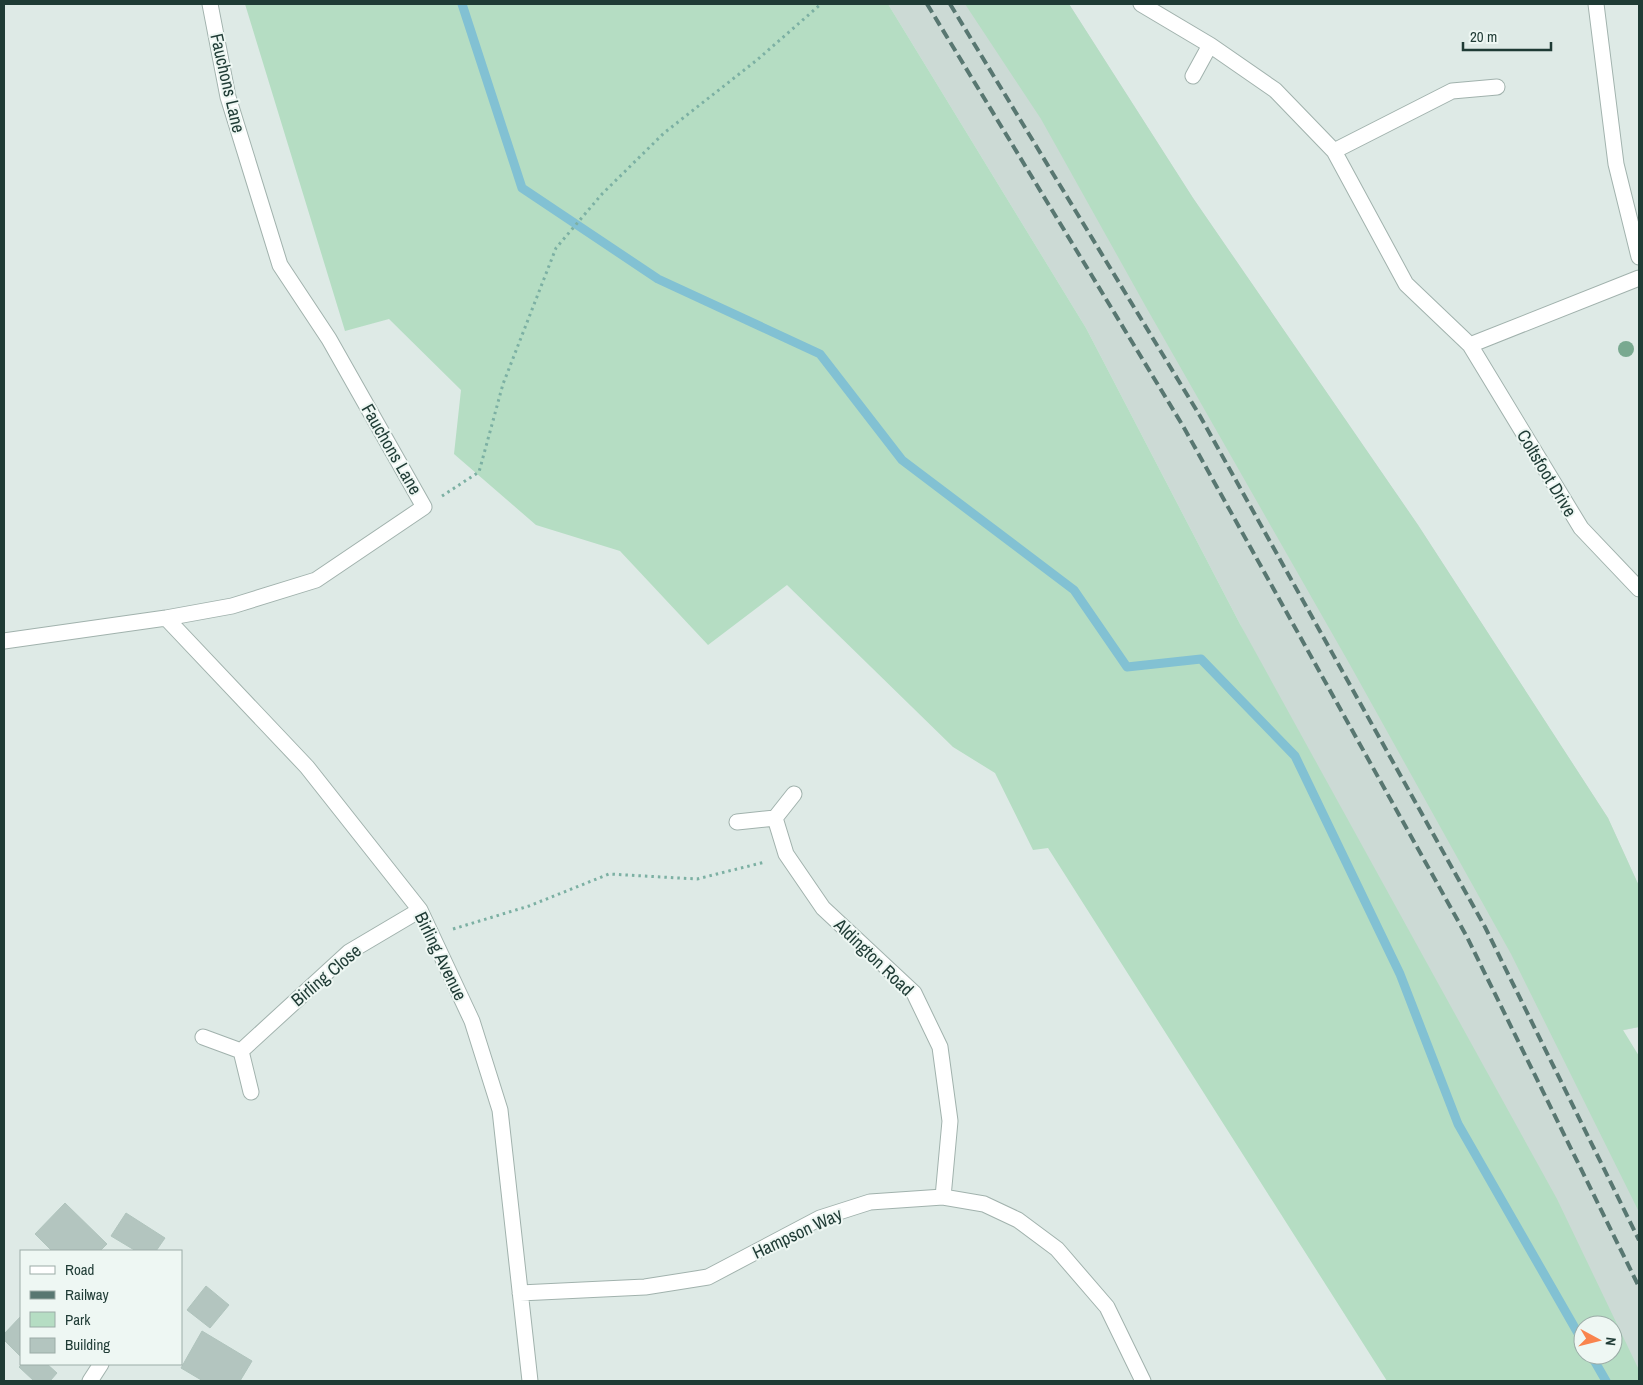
<svg xmlns="http://www.w3.org/2000/svg" width="1643" height="1385" font-family="'Archivo Narrow',sans-serif">
  <rect width="100%" height="100%" fill="#deeae6"/>
  <path fill="#ccdad5" d="M888,4H1069L1193,198L1418,525L1608,818L1639,886V1027L1620,1031L1639,1120V1381L1613,1355V1325H1583L1240,624L1086,328Z"/>
  <path fill="#b5ddc3" fill-rule="evenodd" d="M245,4H888L1086,328L1240,624L1557,1199L1639,1370V1381H1387L1048,848L1033,850L995,773L953,747L787,585L708,645L620,551L536,525L454,454L461,390L389,319L345,331ZM1583,1325H1613V1355H1583Z
    M965,4H1069L1193,198L1418,525L1608,818L1639,886V1027L1623,1030L1639,1056V1212L1511,954L1349,663L1146,307L1041,119Z"/>
  <g fill="none" stroke-linecap="round" stroke-linejoin="round">
    <path stroke="#82c1d3" stroke-width="9" d="M462,4L522,188L658,279L820,354L902,460L1074,590L1127,667L1201,659L1295,756L1400,974L1458,1124L1583,1342
      M1591,1355L1606,1381"/>
  </g>
  <path fill="#b3c5bf" stroke="#b0c4bd" d="M65,1203L107,1244L100,1251H52L35,1234Z
    M126,1213L165,1238L156,1251H136L111,1236Z
    M206,1286L229,1305L210,1328L187,1310Z
    M21,1316V1357L4,1340V1334Z
    M202,1331L252,1361L240,1381H203L181,1368Z
    M22,1364H47L57,1373L50,1381H34L19,1367Z"/>
  <g fill="none" stroke-linecap="round" stroke-linejoin="round">
    <g stroke="#a1b2ad" stroke-width="17">
      <path id="street" d="M1141,4L1210,45L1275,90L1334,151L1406,284L1470,345L1581,528L1639,589
        M1596,4L1616,164L1639,257
        M1193,76L1210,45
        M1334,151L1452,91L1497,87
        M1470,345L1639,278
        M166,618L307,767L420,910L472,1021L500,1110L530,1381
        M4,641L166,618L232,606L316,580L424,507L329,339L280,265L228,97L210,4
        M775,818L786,854L823,908L914,993L940,1047L950,1121L943,1197
        M737,822L775,818L794,794
        M203,1037L241,1051L251,1092
        M241,1051L349,952L420,910
        M520,1293L645,1287L708,1277L820,1218L870,1202L943,1197L984,1204L1018,1220L1057,1249L1107,1307L1143,1381
        M90,1381L101,1364"/>
    </g>
    <path stroke="#7cb0a3" stroke-width="3" stroke-dasharray="2.5 4" stroke-linecap="butt" d="M442,496L479,472L503,384L556,248L602,194L664,133L757,60L821,4
      M453,929L529,906L609,874L697,879L765,862"/>
    <use href="#street" stroke="#fff" stroke-width="15"/>
    <path stroke="#587771" stroke-width="4" stroke-dasharray="10 5" stroke-linecap="butt" d="M927,4L1183,426L1467,937L1639,1287
      M950,4L1200,416L1485,927L1639,1240"/>
  </g>
  <circle fill="#79a990" cx="1626" cy="349" r="8"/>
  <g text-anchor="middle" dominant-baseline="central" stroke-width="4" stroke-linejoin="round" paint-order="stroke">
    <g font-size="18" fill="#1f3b35" stroke="#eef7f3">
      <text transform="translate(228 83) rotate(77)">Fauchons Lane</text>
      <text transform="translate(392 449) rotate(60)">Fauchons Lane</text>
      <text transform="translate(1547 473) rotate(59)">Coltsfoot Drive</text>
      <text transform="translate(441 956) rotate(64)">Birling Avenue</text>
      <text transform="translate(874 957) rotate(44)">Aldington Road</text>
      <text transform="translate(326 975) rotate(-40)">Birling Close</text>
      <text transform="translate(797 1233) rotate(-25)">Hampson Way</text>
    </g>
  </g>
  <rect width="1643" height="1385" fill="none" stroke="#1f3b35" stroke-width="10"/>
  <rect x="20" y="1250" width="162" height="115" fill="#eef7f3" stroke="#9baca7"/>
  <rect x="30" y="1266" width="25" height="8" fill="#ffffff" stroke="#9baca7"/>
  <text x="65" y="1275" font-size="15" fill="#1f3b35">Road</text>
  <rect x="30" y="1291" width="25" height="8" fill="#587771" stroke="#9baca7"/>
  <text x="65" y="1300" font-size="15" fill="#1f3b35">Railway</text>
  <rect x="30" y="1312" width="25" height="15" fill="#b5ddc3" stroke="#9baca7"/>
  <text x="65" y="1325" font-size="15" fill="#1f3b35">Park</text>
  <rect x="30" y="1338" width="25" height="15" fill="#b3c5bf" stroke="#9baca7"/>
  <text x="65" y="1350" font-size="15" fill="#1f3b35">Building</text>
  <g transform="translate(1598 1340) rotate(97)"><circle r="24" fill="#eef7f3" stroke="#9baca7"/>
  <path d="M0-4L9 19L0 12L-9 19Z" fill="#f9844d"/>
  <text y="-8" font-size="14" font-weight="bold" text-anchor="middle" fill="#1f3b35">N</text>
  </g>
  <path d="M1463 42v8h88v-8" fill="none" stroke="#1f3b35" stroke-width="2.5"/>
  <text x="1470" y="42" font-size="15" fill="#1f3b35" stroke="#eef7f3" stroke-width="4" paint-order="stroke">20 m</text>
</svg>
